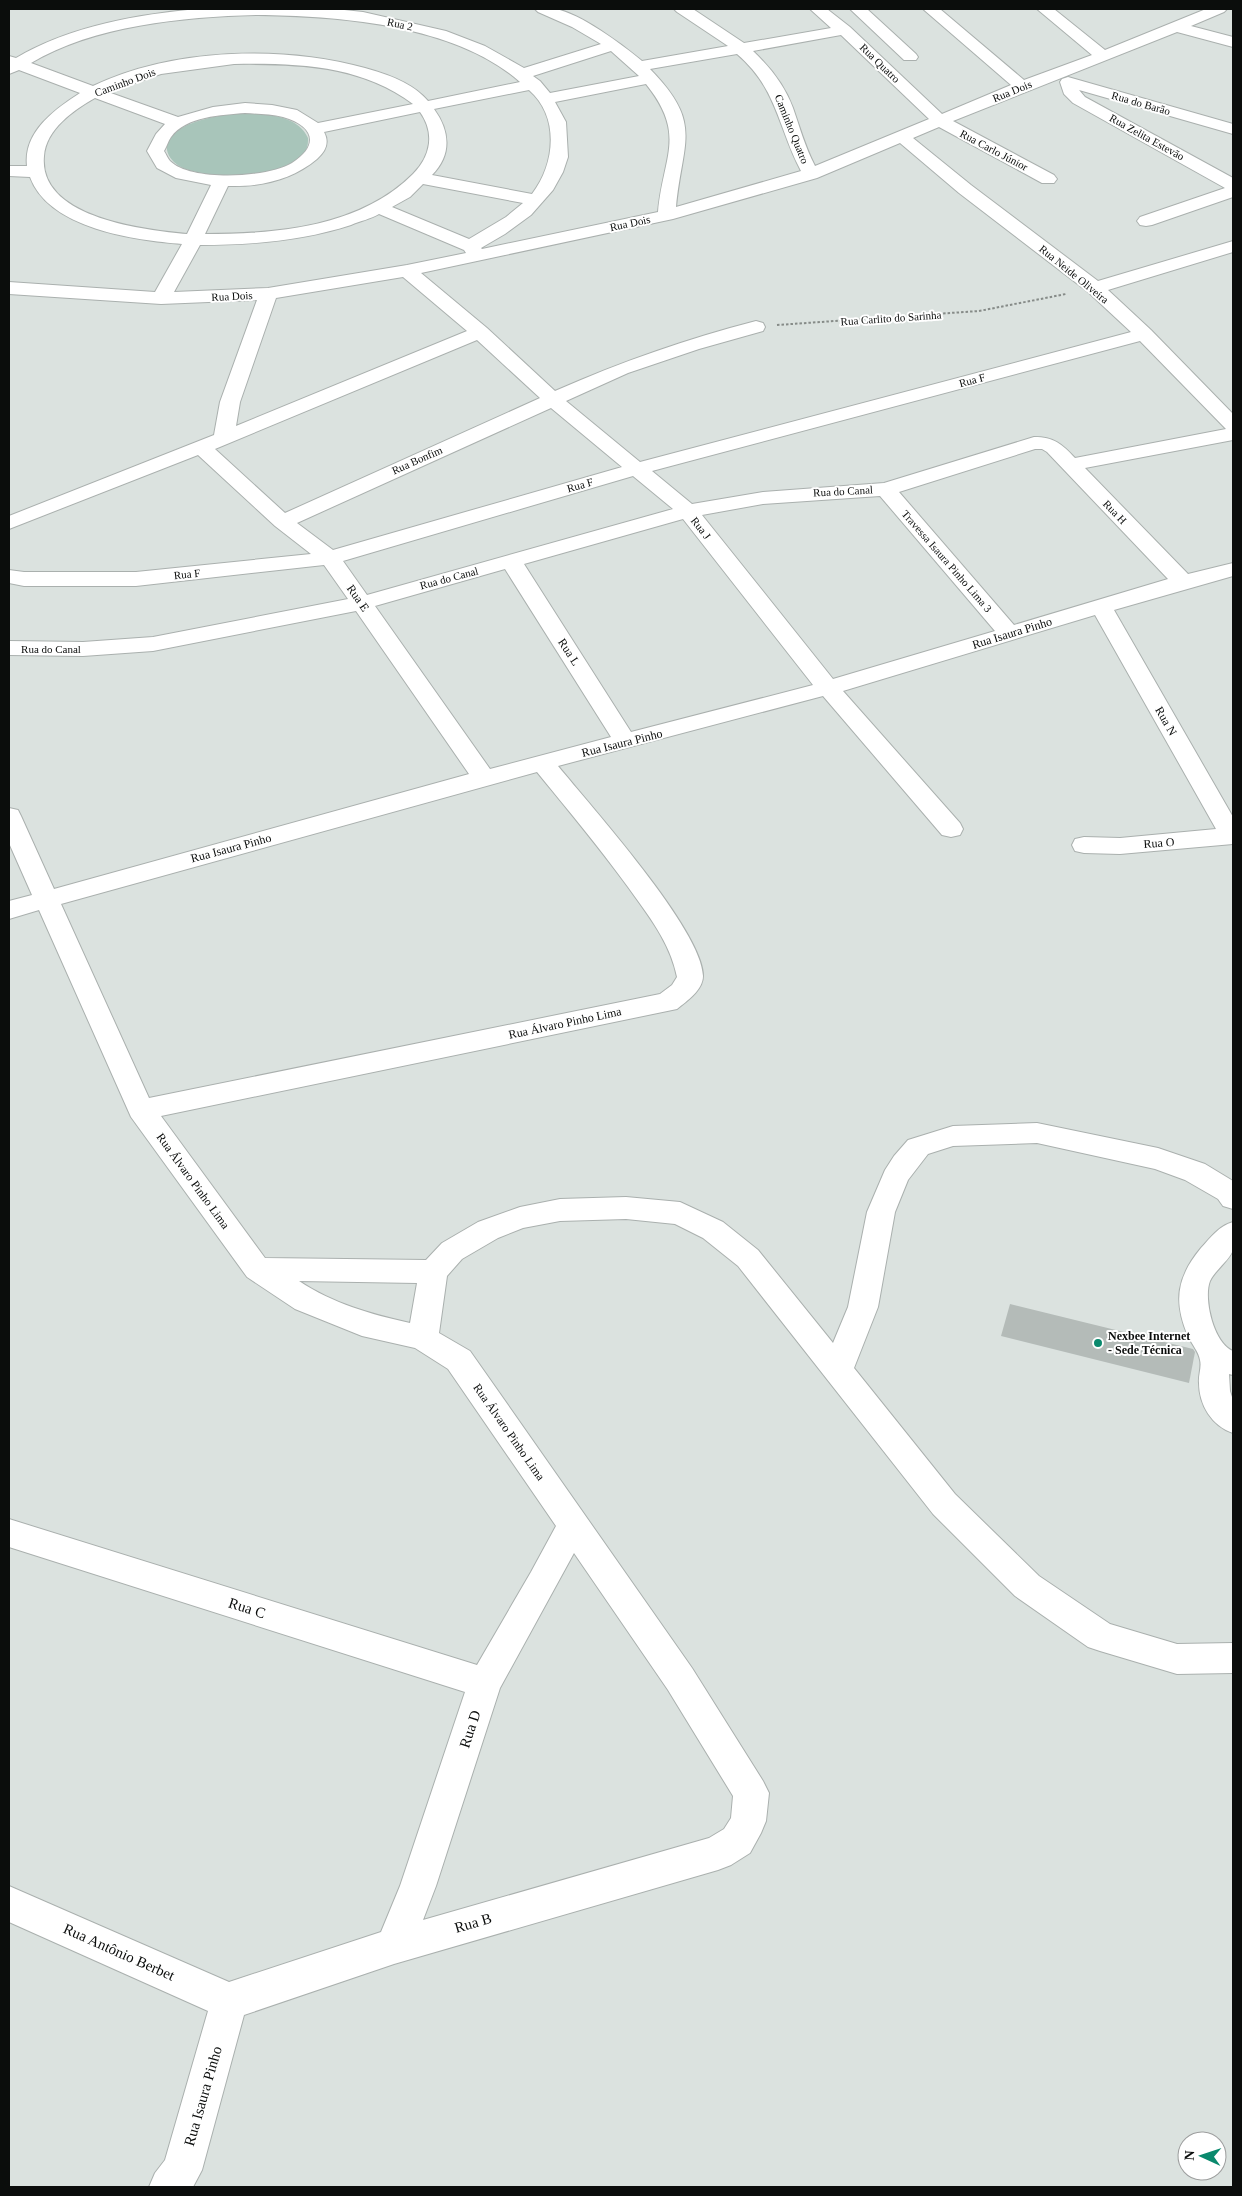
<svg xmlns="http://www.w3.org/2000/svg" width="1242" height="2196" font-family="'Times New Roman',serif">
  <rect width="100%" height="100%" fill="#dbe2df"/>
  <path fill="#a8c5ba" d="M245,113C266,114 298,115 308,138C311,183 207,181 181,167C175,164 168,157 167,150C165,121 226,114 245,113Z"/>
  <path fill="#b4bbb8" d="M1010,1304L1193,1349L1195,1352L1189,1383L1001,1336Z"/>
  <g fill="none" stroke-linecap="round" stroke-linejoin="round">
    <g stroke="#aab0ae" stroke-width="2">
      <path id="minor" d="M199,9H335L363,12L446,31L485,46L524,68L601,44L572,27L538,12L535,9C542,9 549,8 555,9C580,13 623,45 642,61L728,46L677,12L674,9H693L744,43L831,28L810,9H827L850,27L942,114L1011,85L923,9H940L1024,80L1092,55L1037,9H1054L1105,50L1206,9H1227L1224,12L1191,26L1233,37V47L1177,32L953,121L1054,175L1057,179L1054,183H1042L939,127L913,138L971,185L1098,281L1233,241V252L1108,290L1151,330L1233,414V440L1085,468L1188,574L1233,563V576L1114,610L1233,817V844L1120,854L1084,853L1075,851L1072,845L1075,839L1084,837L1120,838L1216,829L1095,615L843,691L960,823L963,829L960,835L951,837L942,835L823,696L558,766C590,805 703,931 703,976C703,990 687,1001 677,1009L161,1116L265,1258L426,1260L442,1243L478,1222L520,1207L560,1199L626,1197L680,1202L723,1222L758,1250L833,1343L848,1307L867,1212L885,1170L894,1156L908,1140L953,1126L1037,1123L1158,1148L1205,1164L1233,1181V1209L1223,1206L1218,1199L1185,1180L1155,1169L1037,1143L953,1146L928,1154L908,1180L895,1212L878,1307L854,1368L955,1494L1039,1576L1110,1624L1177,1644L1233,1643V1673L1177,1674L1100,1651L1088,1647L1015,1596L933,1514L738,1266L703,1238L675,1224L626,1219L560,1221L523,1228L498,1238L462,1259L447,1276L439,1333L470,1351L692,1668L763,1781L769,1793L766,1821L761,1833L750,1853L731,1865L718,1870L394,1964L244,2015L202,2170L193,2187H149L155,2173L165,2160L208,2011L9,1922V1886L229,1982L381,1932L400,1886L465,1692L9,1547V1519L477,1665L531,1572L556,1526L448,1369L415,1348L362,1336L295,1309L247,1277L131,1117L39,910L9,919V901L32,895L9,843V808L18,810L21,816L54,889L469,774L356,611L153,651L83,656L9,655V641L83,642L153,637L348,599L324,565L136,586H24L9,583V570L24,572H136L311,554L275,526L198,455L9,529V516L214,435L220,402L257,300L161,304L9,294V282L155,292L182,244C135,240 49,229 30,177L9,176V166H27C23,132 55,109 80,93L19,70L9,74V56L16,58C70,26 138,14 199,9ZM258,15C340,16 456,25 520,82L428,101C413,83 387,74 365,68C282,45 172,48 93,86L31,63C95,25 184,17 258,15ZM841,35L929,119L815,166C805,147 800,128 793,108C785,86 770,67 753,51ZM611,51L639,76L550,93L540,81L533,76ZM737,54C778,89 778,128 801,171L676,207C682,141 704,124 650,69ZM234,64C297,63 361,65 413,104L318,123L297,110L272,105L245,103L213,107L178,117L108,92L161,74ZM646,84C687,135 663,156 658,212L482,249L481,248L505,234L531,215L553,190L563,172L568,157L566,122L555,102ZM529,90C560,117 555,164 532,194L432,175C452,155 450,131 434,109ZM95,98L165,124L156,134L147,151L157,168L176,178L211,185L187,234C144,230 38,218 44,156C46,129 74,110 95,98ZM420,112C435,133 431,156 413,174C360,227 277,234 205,234L228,186C260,187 292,180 317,159C325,152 330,143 324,132ZM245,113C258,114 271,114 283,117C314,126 320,145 292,163C268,178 191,182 170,161C168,159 166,154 164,151C167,146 168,141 171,137C186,116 222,115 245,113ZM900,143L959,193L1088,292L1131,332L640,462L566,401L628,373L699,349L763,331L765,327L763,323L756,321C686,339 621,362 555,391L487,328L421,273L673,219L817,178ZM423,184L523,203L506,217L469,239L392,207L410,197ZM379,214L464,250L466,253L407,265L268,288L174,292L200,245C251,245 302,241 351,225C360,221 371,219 379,214ZM403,277L467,331L236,426L240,402L276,298ZM477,340L540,398L285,513L215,449ZM1140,341L1226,429L1075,458C1062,444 1054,437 1034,437L884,483L763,492L692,504L652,471ZM551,408L622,467L333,550L297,523ZM1035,449H1042L1047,452L1168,579L1014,625L899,492ZM633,476L673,509L367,595L343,561ZM880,496L995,631L833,679L702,515L763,504ZM683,519L813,685L631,732L524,564ZM505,569L611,737L490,769L375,606ZM537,772C568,810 599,847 628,887C648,915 670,942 677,977L672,985L660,994L149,1098L61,904ZM299,1281L417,1283L410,1323C370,1314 334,1304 299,1281ZM574,1553L668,1690L733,1796L731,1818L724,1829L709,1838L423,1920L436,1886L500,1688Z
        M850,9H867L916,54L918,57L916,60H904Z
        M1068,77L1233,124V134L1079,90L1085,97L1233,178V197L1152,225L1146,226L1140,225L1137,221L1140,217L1225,188L1073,103L1064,94L1060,82L1062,79Z
        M1233,1222C1234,1230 1235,1241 1233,1249C1232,1258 1215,1270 1210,1281C1203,1299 1214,1344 1233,1351V1375L1229,1374L1230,1391L1233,1400V1433C1212,1426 1199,1405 1199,1383C1198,1376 1202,1367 1200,1360C1199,1352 1191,1343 1188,1336C1173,1301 1177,1277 1201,1248C1211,1237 1219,1226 1233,1222Z"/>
    </g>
    <path stroke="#868b88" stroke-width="2" stroke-dasharray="2.5 2" stroke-linecap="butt" d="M777,325L979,311L1066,294"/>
    <use href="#minor" fill="#fff" fill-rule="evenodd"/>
  </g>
  <circle fill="#0a896d" stroke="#fff" stroke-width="2" cx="1098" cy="1343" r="5"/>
  <g text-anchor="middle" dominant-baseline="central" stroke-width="4" stroke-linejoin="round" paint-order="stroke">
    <g font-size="11" fill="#0b0d0c" stroke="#fff">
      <text transform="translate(400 24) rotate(12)">Rua 2</text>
      <text transform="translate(880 63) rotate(44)">Rua Quatro</text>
      <text transform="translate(125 82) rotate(-20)">Caminho Dois</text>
      <text transform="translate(1012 91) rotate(-22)">Rua Dois</text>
      <text transform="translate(1141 103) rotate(16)">Rua do Barão</text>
      <text transform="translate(792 129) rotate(68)">Caminho Quatro</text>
      <text transform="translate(1147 137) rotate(29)">Rua Zelita Estevão</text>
      <text transform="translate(994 150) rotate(28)">Rua Carlo Júnior</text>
      <text transform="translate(630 223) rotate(-12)">Rua Dois</text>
      <text transform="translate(1074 274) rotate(39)">Rua Neide Oliveira</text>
      <text transform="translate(232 296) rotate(-3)">Rua Dois</text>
      <text transform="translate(891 318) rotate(-4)">Rua Carlito do Sarinha</text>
      <text transform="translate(972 380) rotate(-15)">Rua F</text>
      <text transform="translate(417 460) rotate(-24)">Rua Bonfim</text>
      <text transform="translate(580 485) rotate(-16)">Rua F</text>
      <text transform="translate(843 491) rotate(-3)">Rua do Canal</text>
      <text transform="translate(1115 512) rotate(46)">Rua H</text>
      <text transform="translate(701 528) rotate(52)">Rua J</text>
      <text transform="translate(947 561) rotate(49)">Travessa Isaura Pinho Lima 3</text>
      <text transform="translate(187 574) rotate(-6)">Rua F</text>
      <text transform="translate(449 578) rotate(-15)">Rua do Canal</text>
      <text x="51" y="649">Rua do Canal</text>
    </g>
    <g font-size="12" fill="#0b0d0c" stroke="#fff">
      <text transform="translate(358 598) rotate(55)">Rua E</text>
      <text transform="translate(1012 633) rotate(-17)">Rua Isaura Pinho</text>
      <text transform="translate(569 652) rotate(57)">Rua L</text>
      <text transform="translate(1166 721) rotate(60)">Rua N</text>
      <text transform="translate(622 743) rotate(-14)">Rua Isaura Pinho</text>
      <text transform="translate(1159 843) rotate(-4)">Rua O</text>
      <text transform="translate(231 848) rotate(-15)">Rua Isaura Pinho</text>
      <text transform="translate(565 1023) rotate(-12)">Rua Álvaro Pinho Lima</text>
      <text transform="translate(193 1181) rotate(54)">Rua Álvaro Pinho Lima</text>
      <text transform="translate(509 1432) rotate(55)">Rua Álvaro Pinho Lima</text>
    </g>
    <g font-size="12" font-weight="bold" fill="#0b0d0c" stroke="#fff" text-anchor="start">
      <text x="1108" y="1336">Nexbee Internet<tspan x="1108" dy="14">- Sede Técnica</tspan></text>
    </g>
    <g font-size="15" fill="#0b0d0c" stroke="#fff">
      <text transform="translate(247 1608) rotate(18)">Rua C</text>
      <text transform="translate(470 1729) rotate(-72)">Rua D</text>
      <text transform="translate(473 1923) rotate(-16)">Rua B</text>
      <text transform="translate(119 1952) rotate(24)">Rua Antônio Berbet</text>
      <text transform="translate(203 2096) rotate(-74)">Rua Isaura Pinho</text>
    </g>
  </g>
  <rect width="1242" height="2196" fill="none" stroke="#0b0d0c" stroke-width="20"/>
  <g transform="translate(1202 2156) rotate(273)"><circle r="24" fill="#ffffff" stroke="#9d9e9e"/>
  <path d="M0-4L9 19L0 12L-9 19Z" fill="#0a896d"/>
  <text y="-8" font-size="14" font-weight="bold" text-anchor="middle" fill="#0b0d0c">N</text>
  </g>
</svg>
